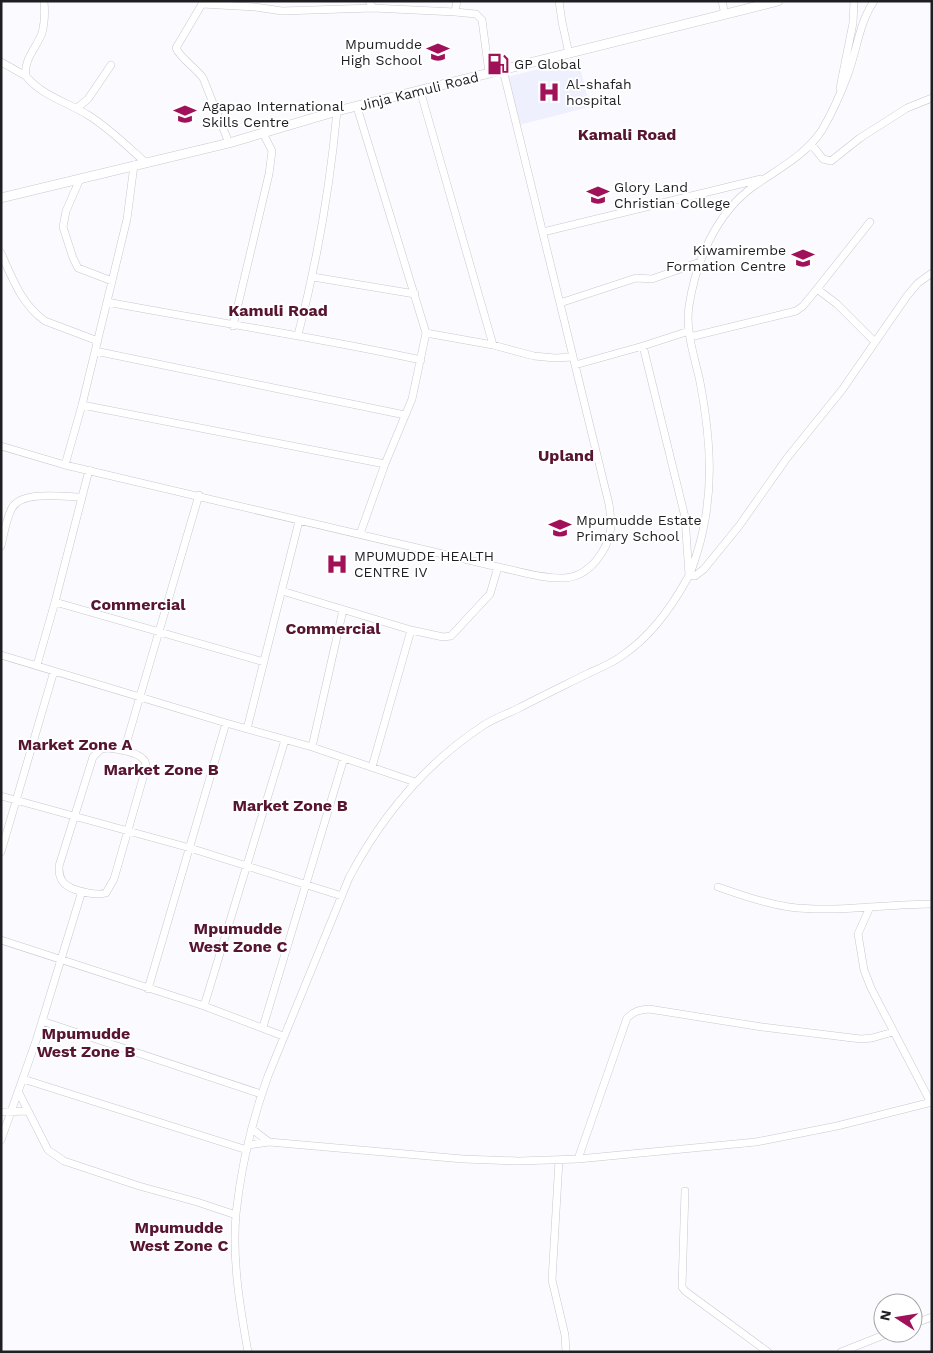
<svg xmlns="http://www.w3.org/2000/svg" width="933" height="1353" font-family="'Work Sans',sans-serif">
  <rect width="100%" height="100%" fill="#fbfbff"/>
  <path fill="#eff0fe" d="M578,59L590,107L519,125L507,77Z"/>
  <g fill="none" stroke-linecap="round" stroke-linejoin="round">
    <g stroke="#c7c8d1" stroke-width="8">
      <path id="minor" d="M44,1C45,12 45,22 42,33C37,47 23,60 26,76C42,96 67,102 88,115C109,128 127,146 145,162
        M369,1L373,8L455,12
        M457,1L455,12L476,14L482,20L489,73
        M559,1L562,22L569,54
        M722,1L725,15
        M1,62L26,76
        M840,88L853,23L854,1
        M420,90L493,345
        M357,107L426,333L412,399L385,464L360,534
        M77,108L88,99L111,65
        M229,143L203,78C195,67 181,59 176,48L202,4L255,7L282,11L373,8
        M811,144L823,159L831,161L860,138L907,108L932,98
        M80,179L66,211L63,227L73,258L78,268L112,281
        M543,232L761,179
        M1,253C12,278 22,305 45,321L98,341
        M313,277L415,294
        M817,289L837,304L875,342
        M107,302C212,322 317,337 421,360
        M560,303L636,278L652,279L700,262
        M233,326L269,174L272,151L263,133
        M426,333L493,345L534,356L555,358L573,357
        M298,335C317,262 330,187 337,111
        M690,337L796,311L803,306L817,289L870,222
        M643,346L685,517L689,575L695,576L704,569L739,526L787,458L842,390L907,296L918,283L932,273
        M95,351L405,415
        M575,365L643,346L689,331
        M82,405L385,464
        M1,446L65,465L498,567C519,571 542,579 564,578C589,577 608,551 611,527C611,520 610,511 609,504L503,70
        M65,465L82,405L127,219L134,165
        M1,546C4,534 6,519 12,508C22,490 65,497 82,497
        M282,591L411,630L443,637L451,636L490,594L498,567
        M55,602L264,662
        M1,655L226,723L312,747L415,782
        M37,665L55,602L89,470
        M247,729L299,521
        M312,747L343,610
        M107,748C116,749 137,752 143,759C147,762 146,767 145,771L114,879L106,893C96,896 70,891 63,882C59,877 59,872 59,866L93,757L101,749Z
        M124,751L199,495
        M372,767L411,630
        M1,796L190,848L342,896
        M1,852L54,671
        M718,887C741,895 764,903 789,907C836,913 884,904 932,904
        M870,907L858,934L864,970L871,988L931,1103
        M1,940L204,1006L283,1036
        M148,989L226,723
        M204,1006L285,740
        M42,1021L261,1094
        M263,1027L344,758
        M23,1079L247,1150
        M19,1093L48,1150L64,1161L139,1186L197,1202L236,1215
        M1,1112L27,1111
        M252,1129L269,1142
        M1,1140L36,1041L82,891
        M248,1145L269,1142L463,1159L519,1161L578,1159L756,1142L837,1126L932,1102
        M578,1159L627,1018C634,1011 639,1010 649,1009L762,1027L861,1039L872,1038L893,1032
        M559,1160L552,1280L565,1335L566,1352
        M685,1191L682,1287L685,1291L768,1352
        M913,1324L932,1317
        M248,1352C240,1307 232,1260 236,1214C241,1167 252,1120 268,1076L349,878C381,817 426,763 484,725C495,718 507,714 519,708C542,696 565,685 589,673C600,668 613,663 623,655C651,636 671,608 687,579C692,571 694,562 697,553C715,496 711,440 700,382C695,358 685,331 689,306C696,261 716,213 754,186C778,169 806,155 822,130C832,113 841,93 848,74C857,50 859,23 874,1
        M841,1352L889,1333"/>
    </g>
    <g stroke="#c7c8d1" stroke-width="10">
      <path id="major" d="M1,198L229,143L337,111L778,1"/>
    </g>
    <use href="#minor" stroke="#fff" stroke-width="7"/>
    <use href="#major" stroke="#fff" stroke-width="9"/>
  </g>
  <defs>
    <g id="school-bare" transform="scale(1.725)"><path d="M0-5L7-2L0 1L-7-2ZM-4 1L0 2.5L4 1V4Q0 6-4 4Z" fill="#a11159" stroke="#fff" stroke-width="2.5" paint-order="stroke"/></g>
    <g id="fuel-bare" transform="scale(1.725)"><path d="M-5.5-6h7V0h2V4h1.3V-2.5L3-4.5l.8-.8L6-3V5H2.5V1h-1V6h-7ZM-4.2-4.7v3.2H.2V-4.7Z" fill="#a11159" stroke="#fff" stroke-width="2.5" paint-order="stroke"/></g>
    <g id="hospital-bare" transform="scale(1.725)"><path d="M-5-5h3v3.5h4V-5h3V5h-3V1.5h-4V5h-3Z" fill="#a11159" stroke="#fff" stroke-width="2.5" paint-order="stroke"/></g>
  </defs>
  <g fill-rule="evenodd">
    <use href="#school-bare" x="438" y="52"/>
    <use href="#fuel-bare" x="498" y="64"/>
    <use href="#hospital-bare" x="549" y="92"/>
    <use href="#school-bare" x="185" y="114"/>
    <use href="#school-bare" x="598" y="195"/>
    <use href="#school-bare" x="803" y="258"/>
    <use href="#school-bare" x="560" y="528"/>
    <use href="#hospital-bare" x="337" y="564"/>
  </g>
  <g text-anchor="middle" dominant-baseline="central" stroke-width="4" stroke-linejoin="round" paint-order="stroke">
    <g font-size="14" fill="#1f1f23" stroke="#fff" text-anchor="start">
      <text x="422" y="44" text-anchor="end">Mpumudde<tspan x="422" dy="16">High School</tspan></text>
      <text x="514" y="64">GP Global</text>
      <text x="566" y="84">Al-shafah<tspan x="566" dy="16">hospital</tspan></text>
      <text x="202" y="106">Agapao International<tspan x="202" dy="16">Skills Centre</tspan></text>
      <text x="614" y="187">Glory Land<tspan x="614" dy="16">Christian College</tspan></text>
      <text x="786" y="250" text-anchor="end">Kiwamirembe<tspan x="786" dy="16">Formation Centre</tspan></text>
      <text x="576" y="520">Mpumudde Estate<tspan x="576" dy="16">Primary School</tspan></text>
      <text x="354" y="556">MPUMUDDE HEALTH<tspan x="354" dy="16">CENTRE IV</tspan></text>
    </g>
    <g font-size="14" fill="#1f1f23" stroke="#fff">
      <text transform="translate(419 91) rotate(-14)">Jinja Kamuli Road</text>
    </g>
    <g font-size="16" font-weight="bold" fill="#571532" stroke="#fff">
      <text x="627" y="134">Kamali Road</text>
      <text x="278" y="310">Kamuli Road</text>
      <text x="566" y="455">Upland</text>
      <text x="138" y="604">Commercial</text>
      <text x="333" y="628">Commercial</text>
      <text x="75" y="744">Market Zone A</text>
      <text x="161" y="769">Market Zone B</text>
      <text x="290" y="805">Market Zone B</text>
      <text x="238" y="928">Mpumudde<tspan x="238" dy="18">West Zone C</tspan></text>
      <text x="86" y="1033">Mpumudde<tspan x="86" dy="18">West Zone B</tspan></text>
      <text x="179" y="1227">Mpumudde<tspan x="179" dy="18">West Zone C</tspan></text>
    </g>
  </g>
  <rect width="933" height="1353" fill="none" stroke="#1f1f23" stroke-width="5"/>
  <g transform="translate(898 1318) rotate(282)"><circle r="24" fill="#ffffff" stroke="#a5a5a7"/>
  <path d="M0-4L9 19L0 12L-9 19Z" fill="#a11159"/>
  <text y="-8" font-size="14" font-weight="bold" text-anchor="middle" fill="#1f1f23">N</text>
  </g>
</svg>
